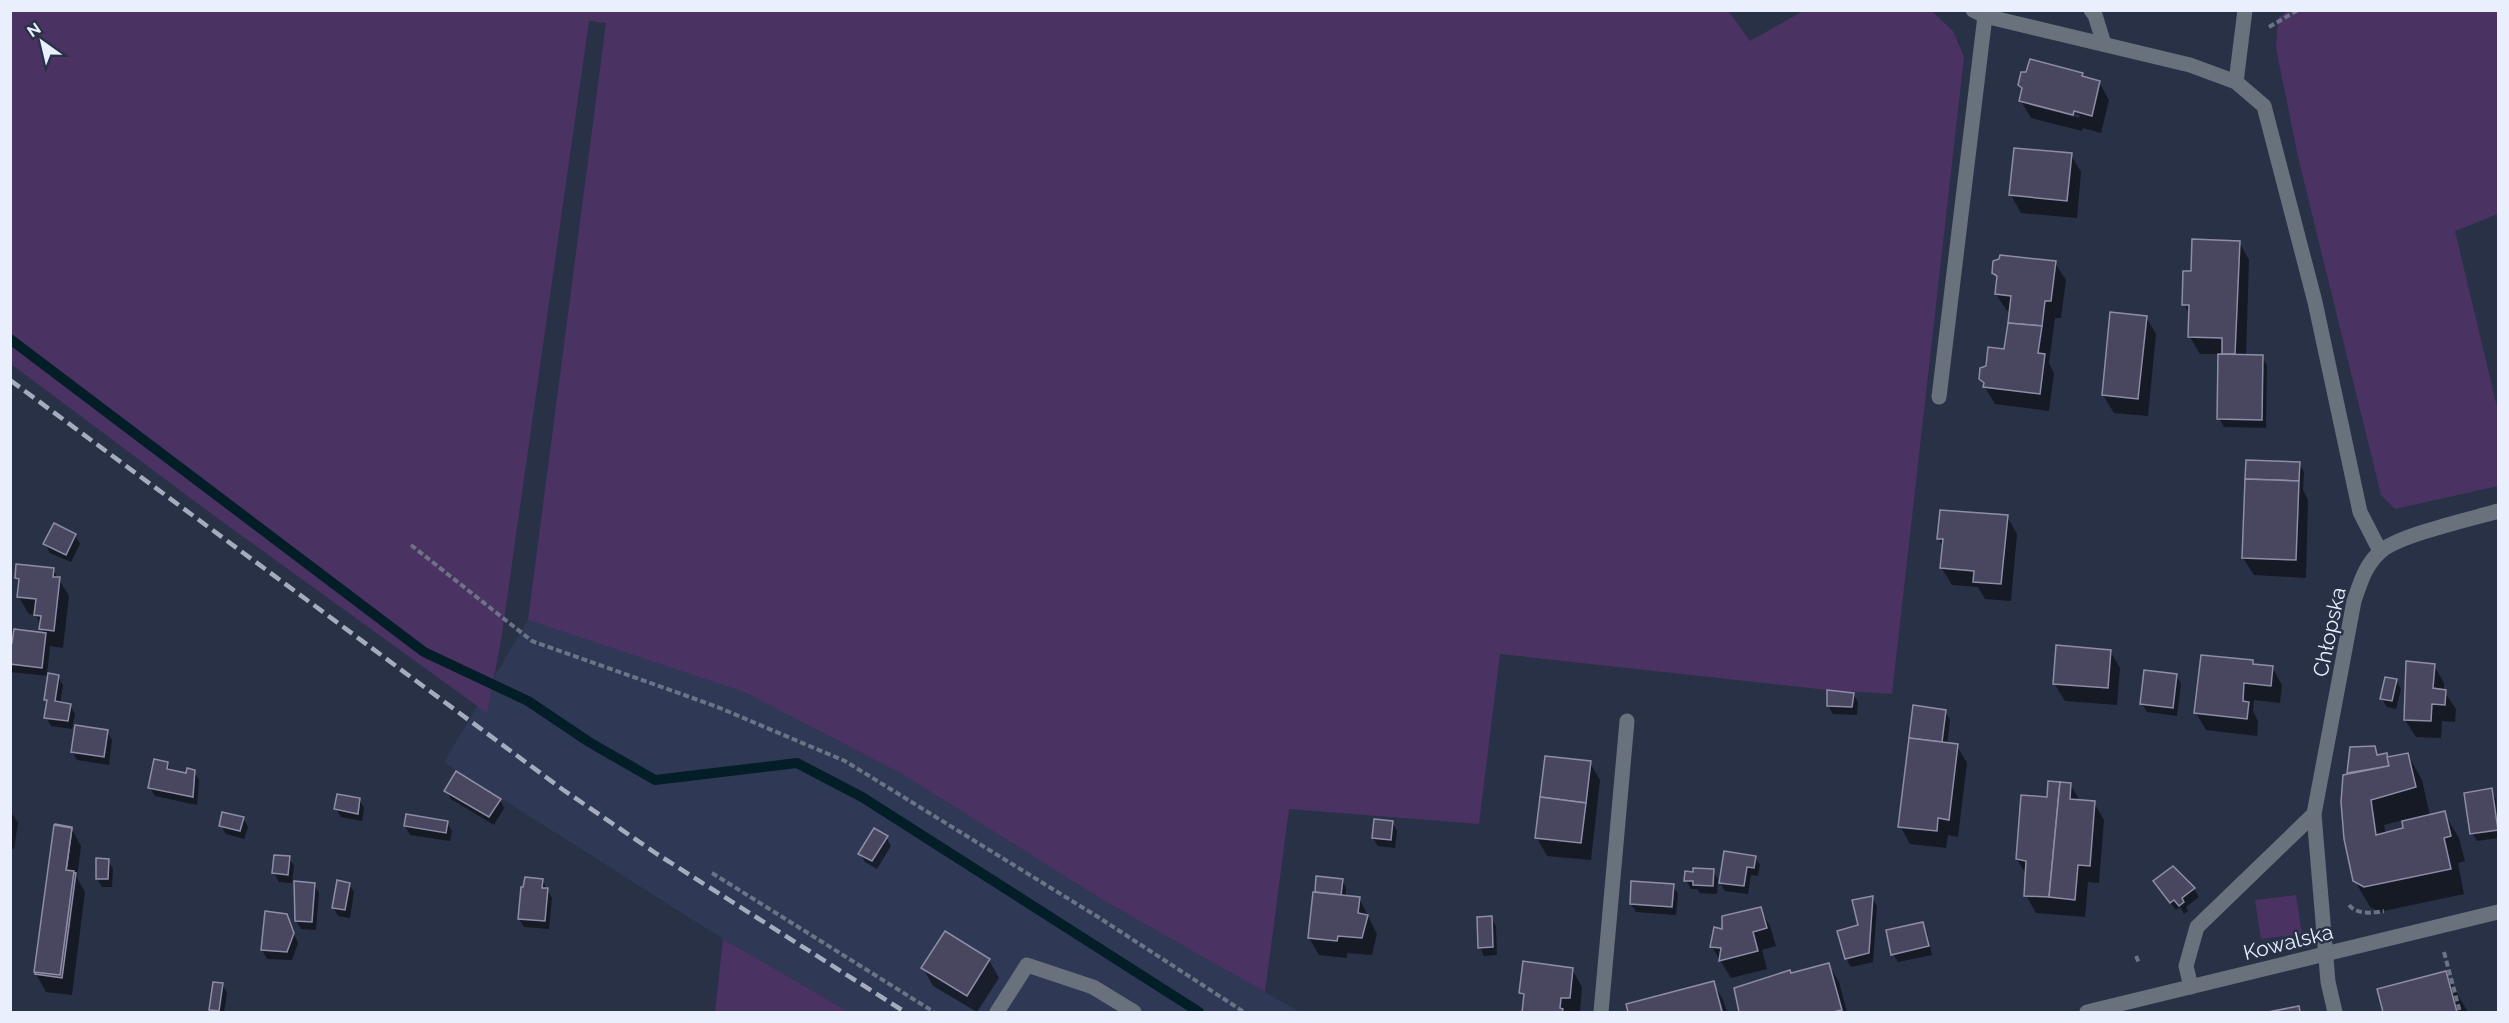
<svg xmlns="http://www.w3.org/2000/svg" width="2509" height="1023" viewBox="0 0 2509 1023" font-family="Raleway,sans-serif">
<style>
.built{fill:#2f3955}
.green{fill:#4a3262}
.shadow{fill:#0007;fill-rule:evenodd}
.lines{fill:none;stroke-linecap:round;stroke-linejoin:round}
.stream{stroke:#041e28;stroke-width:10}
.building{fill:#48475f;stroke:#8e8da8;stroke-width:1.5}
.path{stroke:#6c7386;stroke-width:4;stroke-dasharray:6 3;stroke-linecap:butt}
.service{stroke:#69727c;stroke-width:15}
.minor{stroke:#69727c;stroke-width:15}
.tertiary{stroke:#69727c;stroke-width:15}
.rail{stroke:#a5acbd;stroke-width:4.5;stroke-dasharray:12 6;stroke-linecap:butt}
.labels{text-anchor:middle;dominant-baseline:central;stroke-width:5;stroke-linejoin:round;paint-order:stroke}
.street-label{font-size:21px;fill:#e9effd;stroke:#293147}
</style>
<rect width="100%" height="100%" fill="#293147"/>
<polygon class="built" points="528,620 744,692 902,774 1106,902 1300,1012 849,1012 723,939 444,762"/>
<g class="green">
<polygon points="1728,10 1750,41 1803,11 1932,11 1953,31 1964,57 1892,694 1827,690 1500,654 1479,824 1289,809 1265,992 1106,902 902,774 744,692 528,620 606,23 589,21 501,641 487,713 209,512 11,364 11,11"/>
<polygon points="2288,11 2498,11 2498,214 2455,231 2498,411 2498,486 2395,509 2381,495 2298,157 2276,48 2278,18"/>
<polygon points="2296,895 2302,934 2261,939 2255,900"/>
<polygon points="723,939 849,1012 715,1012"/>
</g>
<g class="shadow">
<path d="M2082 74 2085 79 2099 82 2109 100 2101 133 2083 128 2082 131 2031 118 2021 101 2023 90 2020 85ZM2026 101 2080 115 2079 118 2030 105Z"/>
<polygon points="2071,155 2081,172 2077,218 2021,213 2011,195"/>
<polygon points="2239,242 2249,260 2246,356 2262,357 2267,365 2266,428 2224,427 2219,418 2219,354 2200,354 2190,337 2190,316 2184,304 2193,273"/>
<polygon points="2055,263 2066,280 2061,318 2055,318 2049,363 2054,373 2049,411 1995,404 1980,379 1988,367 2006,351 2010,312 2007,311 1996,294 1998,280 1994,272"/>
<polygon points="2146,317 2156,334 2148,416 2114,413 2103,395"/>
<polygon points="2299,463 2304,472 2303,490 2308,500 2306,578 2254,575 2243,558"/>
<polygon points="2007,516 2017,534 2011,601 1985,599 1978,587 1952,585 1941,567 1943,547 1938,538"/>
<polygon points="75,535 80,544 71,562 50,553 45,544"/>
<polygon points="53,570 69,596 63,648 50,646 47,675 58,677 63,685 60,704 70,705 75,714 72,729 51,726 46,717 48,704 45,699 49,676 10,672 10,645 44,634 36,615 29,614 18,596 20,584 16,578"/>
<polygon points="2110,651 2120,668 2117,705 2065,701 2054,683"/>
<polygon points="2252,662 2254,666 2272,667 2282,685 2280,703 2254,700 2253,711 2258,721 2257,736 2206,730 2196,713"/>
<polygon points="2434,665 2444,683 2444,691 2456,709 2455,722 2442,721 2441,738 2416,737 2405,720"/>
<polygon points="2176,675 2181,684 2177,716 2147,712 2142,704"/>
<polygon points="2396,681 2401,689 2396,709 2387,707 2382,699"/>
<polygon points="1853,694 1858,702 1857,715 1833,714 1828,706"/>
<polygon points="1914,707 1945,711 1950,720 1947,745 1957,746 1967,763 1958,837 1948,835 1946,848 1910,844 1900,826"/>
<polygon points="107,732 112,740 109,765 77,760 72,752"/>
<path d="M2351 748H2374L2379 756 2388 758 2408 755 2422 780 2430 816 2444 813 2459 838 2465 861 2458 863 2464 894 2379 912 2370 907 2355 881 2348 773ZM2403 820 2405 829 2386 834 2384 825Z"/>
<polygon points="1590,763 1600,780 1591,860 1547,856 1537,838"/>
<polygon points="167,764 172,772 187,775 194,771 199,780 197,805 155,796 150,788"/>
<polygon points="2070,784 2080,801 2094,803 2104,820 2099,883 2088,882 2085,917 2036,913 2026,895 2027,876 2017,859"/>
<polygon points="2491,790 2496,799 2498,838 2477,841 2472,833"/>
<polygon points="446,791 500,800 504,808 494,825 451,799"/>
<polygon points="359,799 364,808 362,821 341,817 336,809"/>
<polygon points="10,810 18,823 14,849 10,848"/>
<polygon points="243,818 248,827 244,839 226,834 221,826"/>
<polygon points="1392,822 1397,831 1395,848 1378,846 1373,838"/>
<polygon points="447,823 452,831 450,841 410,835 405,826"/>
<polygon points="71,828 81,846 77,878 85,892 72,995 46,992 36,974"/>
<polygon points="886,837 891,846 877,869 865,862 860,854"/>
<polygon points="1755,857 1760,865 1758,876 1751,875 1748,894 1725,891 1720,883"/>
<polygon points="289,858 294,866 292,883 279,882 274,873"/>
<polygon points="108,861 113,869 112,887 102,887 97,878"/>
<polygon points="1713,871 1718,879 1717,894 1700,893 1697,889 1691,889 1686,880"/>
<polygon points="542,880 552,898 549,929 524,927 519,919"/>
<polygon points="1342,880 1346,888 1346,897 1359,898 1377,934 1372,955 1347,953 1347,958 1319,955 1309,938 1316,891"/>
<polygon points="2155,882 2194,889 2199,897 2186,907 2188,911 2184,914 2180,907 2176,910"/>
<polygon points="314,884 319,893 316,930 301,929 296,921"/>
<polygon points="349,884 354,892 350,918 338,916 334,908"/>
<polygon points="1673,886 1678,894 1676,915 1636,912 1631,904"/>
<polygon points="1872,898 1877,906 1873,962 1851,967 1846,958"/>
<polygon points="1760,908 1770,926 1776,946 1762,950 1767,969 1731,978 1712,947 1724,931"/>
<polygon points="286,916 298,943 292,960 267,959 262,950"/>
<polygon points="1491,918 1496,926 1497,955 1484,956 1480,947"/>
<polygon points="1922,924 1927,932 1932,955 1898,962 1893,954"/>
<polygon points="989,960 999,978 977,1012 933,986 923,968"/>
<polygon points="1829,965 1839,982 1847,1012 1741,1012 1736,989"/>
<polygon points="1572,969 1582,987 1580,1012 1524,1012 1525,1000 1521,992"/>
<polygon points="2445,973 2468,1012 2385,1012 2379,990"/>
<polygon points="1713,983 1723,1000 1727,1012 1724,1012 1720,999 1717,999 1721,1012 1629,1012 1628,1005"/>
<polygon points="222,984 227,993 224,1012 212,1012 210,1009"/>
</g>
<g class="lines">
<polyline class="stream" points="10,339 424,652 528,701 589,742 655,780 797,763 862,797 1199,1012"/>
</g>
<g class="building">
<polygon points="2030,59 2083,73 2082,76 2100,81 2092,116 2074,111 2073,115 2019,101 2022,88 2018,85 2021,72 2026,72"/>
<polygon points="2014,148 2072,153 2067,201 2009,195"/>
<polygon points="2192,239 2240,241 2235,354 2222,354 2222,338 2188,337 2189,305 2182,305 2183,271 2191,271"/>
<polygon points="2000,255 2056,261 2051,301 2045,301 2042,326 2008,323 2011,296 1995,294 1997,276 1992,273 1993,261 1999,259"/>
<polygon points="2110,312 2147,316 2138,399 2102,395"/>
<polygon points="2008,323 2042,326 2038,353 2045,354 2040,394 1983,387 1984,383 1979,379 1980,368 1986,366 1988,347 2004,349"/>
<polygon points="2218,354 2263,355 2262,420 2217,419"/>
<polygon points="2246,460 2300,462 2299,481 2245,479"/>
<polygon points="2245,479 2299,481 2296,560 2242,558"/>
<polygon points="1940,510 2008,515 2001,584 1973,582 1974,571 1940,568 1943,539 1937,539"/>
<polygon points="54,523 76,534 66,555 43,544"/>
<polygon points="16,564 54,568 53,577 60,577 54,631 39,629 41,616 34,615 36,599 17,597 19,579 15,578"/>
<polygon points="14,629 46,633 42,668 10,664 10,643 12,643"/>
<polygon points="2056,645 2111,650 2108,688 2053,684"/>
<polygon points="2201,655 2253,660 2253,664 2273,666 2271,686 2244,683 2243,701 2249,702 2247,719 2194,713"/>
<polygon points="2406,661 2435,664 2433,688 2446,690 2445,705 2432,704 2431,721 2404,720"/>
<polygon points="2144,670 2177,674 2173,708 2140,704"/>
<polygon points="48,673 59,675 55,701 71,704 68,721 44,718 47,700 44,700"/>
<polygon points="2385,677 2397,679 2392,701 2380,699"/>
<polygon points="1827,690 1854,693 1852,707 1827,706"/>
<polygon points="1913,705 1946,710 1942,742 1909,738"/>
<polygon points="75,725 108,730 104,757 71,752"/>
<polygon points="1909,738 1958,744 1949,820 1938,818 1937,831 1898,827"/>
<polygon points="2375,746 2377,755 2387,753 2389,766 2347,773 2350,747"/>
<polygon points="2408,753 2416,787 2371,800 2376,835 2403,828 2402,821 2445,811 2451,836 2444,838 2451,869 2364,887 2353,881 2344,839 2341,802 2343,775 2389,766 2387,757"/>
<polygon points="1545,756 1591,761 1586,803 1540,797"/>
<polygon points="154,759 168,762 167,769 186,773 187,768 195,770 193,797 148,788"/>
<polygon points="456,771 501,799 489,817 444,791"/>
<polygon points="2048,781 2060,782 2049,897 2024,896 2026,861 2016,859 2021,795 2047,797"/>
<polygon points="2060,782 2071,783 2070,799 2095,801 2090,866 2078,865 2075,900 2049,897"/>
<polygon points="2492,788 2498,830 2470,834 2464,793"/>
<polygon points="337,794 360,798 358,814 334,809"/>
<polygon points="1540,797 1586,803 1581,843 1535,838"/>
<polygon points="222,812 244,817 240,831 219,826"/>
<polygon points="406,814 448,821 446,833 404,826"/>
<polygon points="1374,819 1393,821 1391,840 1372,838"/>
<polygon points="55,824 72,827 66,872 76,873 62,978 35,974"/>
<polygon points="54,825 72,828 66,870 74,871 60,975 34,972"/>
<polygon points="874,828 888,836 872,861 858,854"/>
<polygon points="1724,851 1756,856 1754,868 1747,867 1744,886 1719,883"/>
<polygon points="274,855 290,856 288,875 272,873"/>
<polygon points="96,858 109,859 108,879 96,879"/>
<polygon points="2173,866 2195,888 2182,898 2184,902 2179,906 2174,900 2170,903 2153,881"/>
<polygon points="1693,868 1714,869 1713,886 1693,885 1693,881 1684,881 1685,871 1693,872"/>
<polygon points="1316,876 1343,879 1341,895 1315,892"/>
<polygon points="525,877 543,879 542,888 548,888 545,921 518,919 521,887 523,887"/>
<polygon points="337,880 350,883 345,910 332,908"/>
<polygon points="294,881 315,883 312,922 295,921"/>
<polygon points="1631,881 1674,884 1672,907 1630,904"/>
<polygon points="1313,892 1360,897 1358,913 1368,915 1362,938 1338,936 1337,941 1308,938"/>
<polygon points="1873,896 1869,953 1845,959 1837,931 1858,925 1852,900"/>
<polygon points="1761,907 1767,928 1753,932 1758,951 1719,961 1721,948 1710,947 1714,927 1722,929 1722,916"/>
<polygon points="265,911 287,914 294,933 287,952 261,950"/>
<polygon points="1492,916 1493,947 1478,948 1477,917"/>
<polygon points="1923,922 1929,946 1891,955 1886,930"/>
<polygon points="945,931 990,959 967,996 921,968"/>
<polygon points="1523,961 1573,968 1570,998 1561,998 1560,1008 1563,1009 1562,1012 1522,1012 1524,994 1519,993"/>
<polygon points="1829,963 1842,1010 1833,1012 1739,1012 1734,988 1790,970 1791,973"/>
<polygon points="2446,971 2457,1012 2383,1012 2377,989"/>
<polygon points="1714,981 1722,1012 1628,1012 1626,1004"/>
<polygon points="213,982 223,983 219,1011 209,1010"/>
<polygon points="2299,1006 2300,1012 2268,1012"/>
</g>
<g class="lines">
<g class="path">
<polyline points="2269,27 2298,10"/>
<polyline points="411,545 532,641 715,706 845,761 1098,917 1244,1012"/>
<polyline points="712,873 934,1012"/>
<path d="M2349 905C2357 915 2372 913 2384 911"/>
<polyline points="2444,952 2460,1012"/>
<polyline points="2136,956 2139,963"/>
</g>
<g class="service">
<polyline points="2091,10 2095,15 2104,44"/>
<polyline points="2236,82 2245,10"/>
<polyline points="1939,397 1985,16 1973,10"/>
<polyline points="997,1012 1027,965 1093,987 1134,1012"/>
<polyline points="1601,1012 1627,721"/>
</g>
<g class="minor">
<polyline points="1985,16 2190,65 2236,82 2264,106 2315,302 2360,512 2380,551"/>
<polyline points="2191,987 2186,966 2197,927 2314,814"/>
<path d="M2335 1012 2328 982 2314 814 2354 601C2360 584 2365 565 2380 552 2398 535 2472 519 2498 511"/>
</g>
<polyline class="tertiary" points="2087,1012 2498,912"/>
<polyline class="rail" points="10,380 562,789 657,854 905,1012"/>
</g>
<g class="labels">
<g class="street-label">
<text transform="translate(2329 632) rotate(-78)">Chłopska</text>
<text transform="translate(2288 942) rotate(-14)">Kowalska</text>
</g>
</g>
<rect width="2509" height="1023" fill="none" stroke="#e9effd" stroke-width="24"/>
<g transform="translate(42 42) rotate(326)" stroke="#293147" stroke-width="4.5" paint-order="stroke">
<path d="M0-4.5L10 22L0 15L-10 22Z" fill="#e9effd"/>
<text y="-9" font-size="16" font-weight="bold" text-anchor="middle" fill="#e9effd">N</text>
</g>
</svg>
